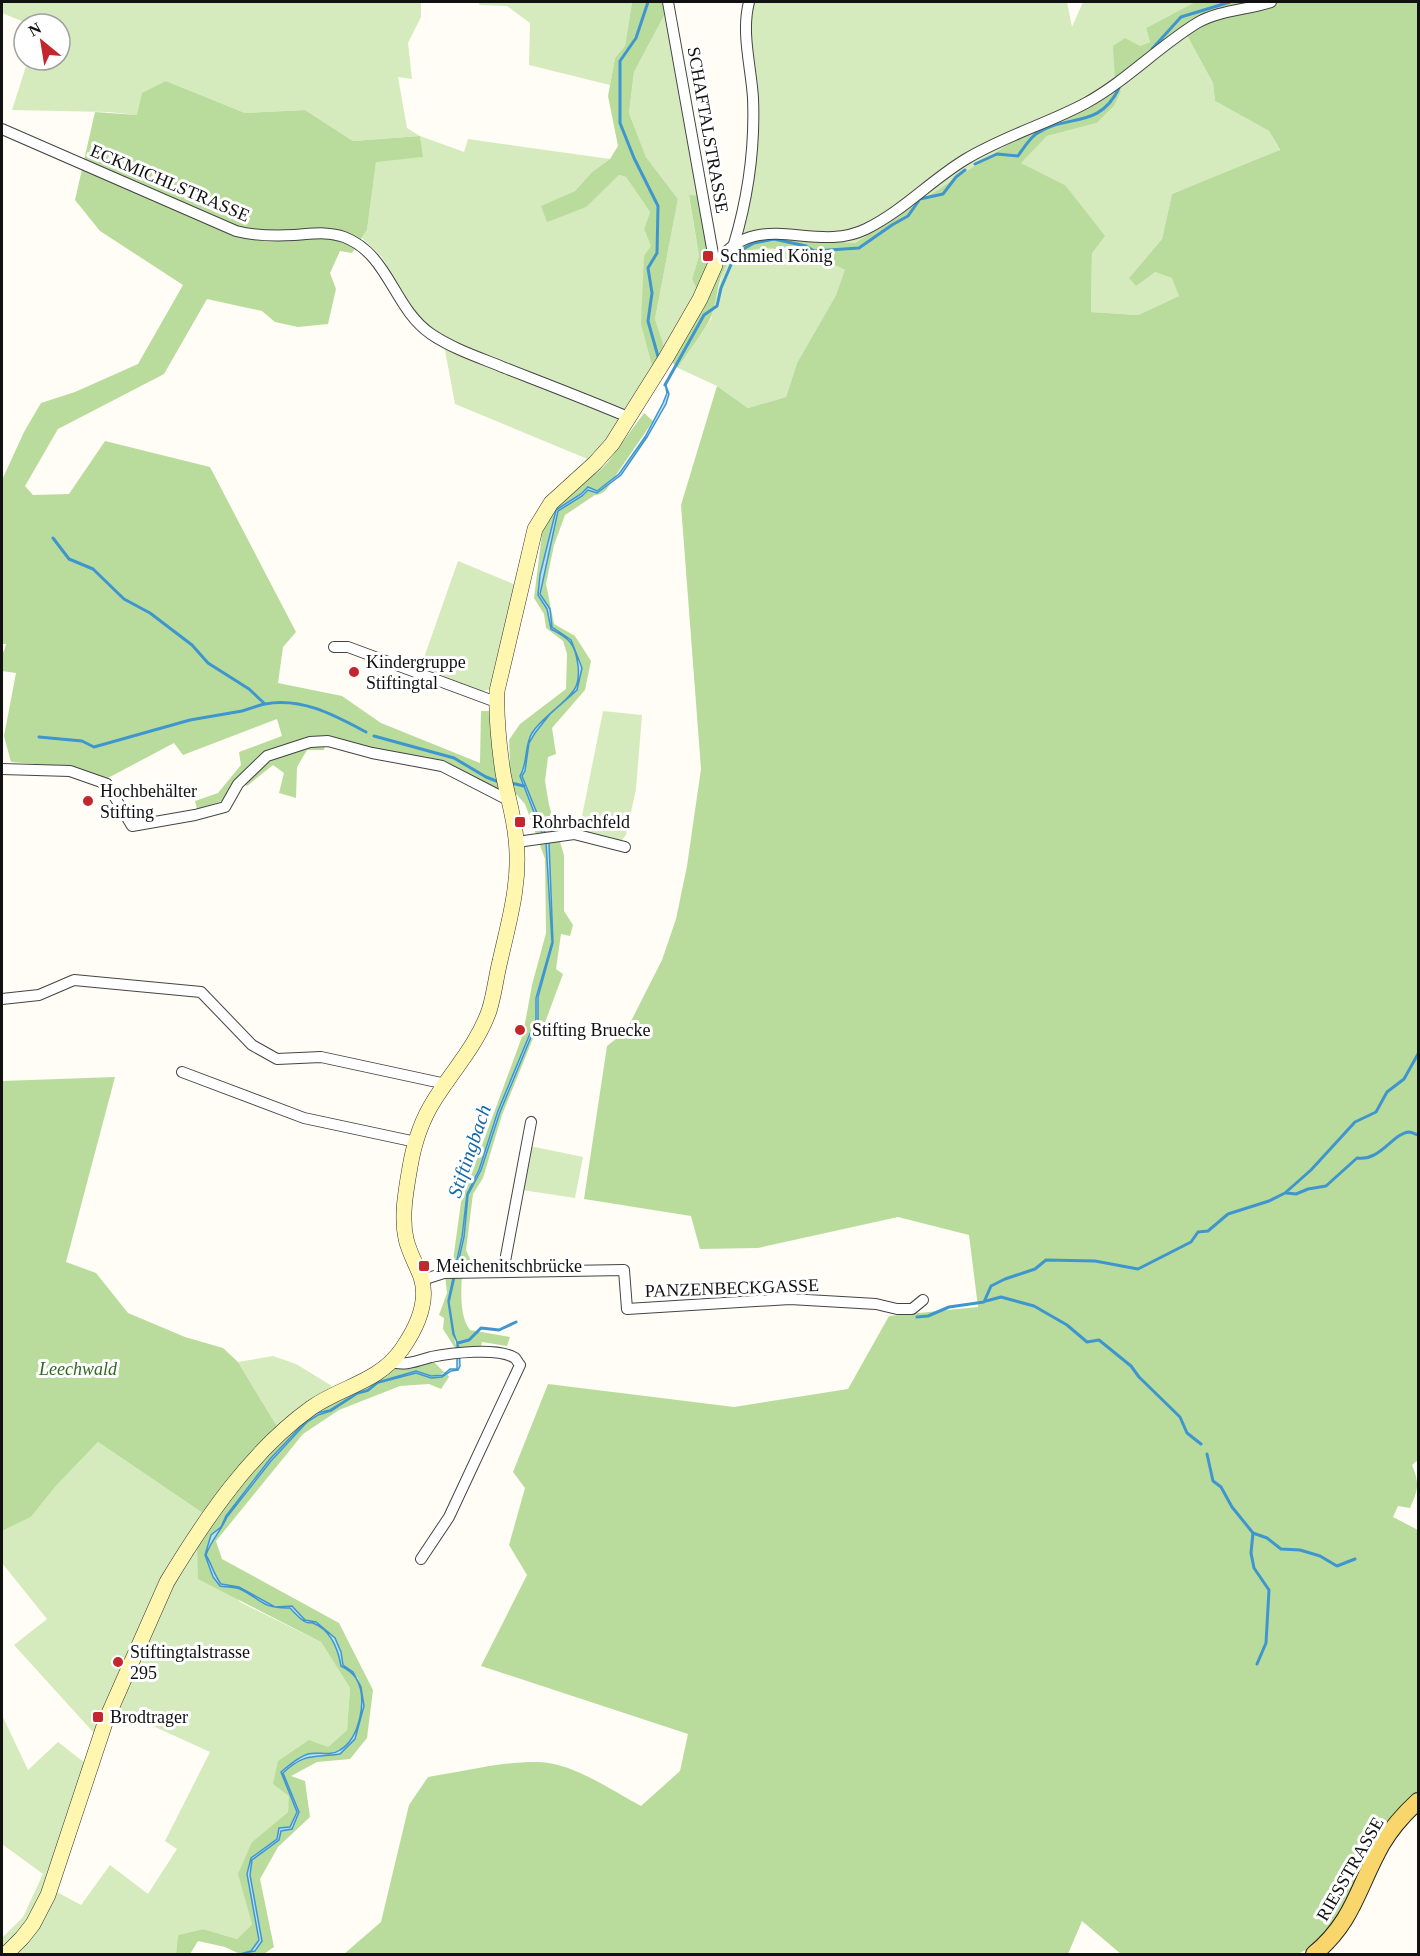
<svg xmlns="http://www.w3.org/2000/svg" width="1420" height="1956" viewBox="0 0 1420 1956" font-family="Georgia,serif">
<style>
.green{fill:#d5ebbd}
.forest{fill:#b9dc9c}
.water{fill:#b9e0f7;stroke:#3f96cf;stroke-width:1.5}
.lines{fill:none;stroke-linecap:round;stroke-linejoin:round}
.stream{stroke:#3f96cf;stroke-width:3}
.street-casing{stroke:#444;stroke-width:12}
.secondary-casing{stroke:#333;stroke-width:16}
.primary-casing{stroke:#222;stroke-width:18}
.street{stroke:#fff;stroke-width:10}
.secondary{stroke:#fff6b0;stroke-width:15}
.primary{stroke:#f9d66b;stroke-width:16}
.poi-dot{fill:#c4262e;stroke:#fff;stroke-width:2}
.labels{text-anchor:middle;dominant-baseline:central;stroke-width:6;stroke-linejoin:round;paint-order:stroke}
.street-label{font-size:18px;fill:#111;stroke:#fff}
.poi-label{font-size:18px;fill:#111;stroke:#fff;text-anchor:start}
.park-label{font-size:18px;font-style:italic;fill:#2f6b1f;stroke:#fff}
.water-label{font-size:20px;font-style:italic;fill:#1768a6;stroke:#fff}
</style>
<rect width="100%" height="100%" fill="#fffdf5"/>
<g class="green">
<polygon points="2,2 421,2 421,17 408,43 412,79 398,77 407,128 420,136 464,152 468,139 610,159 592,172 575,191 542,206 586,206 619,175 626,177 650,212 644,229 652,246 653,369 612,436 590,460 455,404 442,334 421,320 402,293 382,257 362,238 367,230 376,161 422,157 420,136 353,141 305,110 245,113 166,81 137,115 108,112 12,110 28,60 60,60 60,24 29,24 2,13"/>
<polygon points="478,2 632,2 625,46 615,58 610,85 529,65 530,23 507,6 480,5"/>
<polygon points="747,2 1067,2 1072,27 1083,2 1195,2 1146,28 1150,42 1140,46 1115,80 1184,30 1213,83 1215,101 1269,131 1280,151 1172,194 1162,239 1129,278 1155,272 1173,278 1179,296 1138,315 1091,312 1092,253 1065,185 1020,163 1047,136 1097,123 1114,106 999,151 855,243 731,237 741,199 750,128"/>
<polygon points="665,14 698,196 689,196 699,256 692,279 699,294 681,327 672,331 674,336 665,349 655,319 678,199 646,157 629,113 634,72"/>
<polygon points="753,248 801,252 846,270 836,295 797,363 786,397 748,408 717,386 678,368 711,319 723,271 733,258"/>
<polygon points="458,561 516,585 491,689 479,692 421,666"/>
<polygon points="603,711 642,715 636,789 626,835 622,840 606,839 582,832 580,826"/>
<polygon points="530,1146 583,1157 575,1198 522,1190"/>
<polygon points="273,1356 296,1364 332,1386 278,1428 238,1362"/>
<path d="M98 1442 213 1520 197 1543 240 1602 321 1642 350 1688 347 1730 328 1747 278 1761 290 1795 288 1812 252 1842V1924L237 1939 203 1929 178 1935 176 1954H17C36 1937 48 1915 55 1891L81 1905 110 1865 148 1894 177 1849 165 1841 210 1752 120 1711 103 1743 14 1645 47 1619 2 1563V1531L31 1517 55 1487Z"/>
<polygon points="2,1715 28,1770 58,1742 94,1770 48,1895 2,1954 2,1938 23,1917 43,1874 2,1844"/>
</g>
<g class="forest">
<polygon points="632,2 662,2 665,14 634,72 629,113 646,157 678,199 655,319 665,349 653,369 641,324 644,256 651,246 644,229 650,212 626,177 619,175 586,207 547,222 541,206 575,191 592,172 610,159 618,146 608,96 615,58 625,46"/>
<path d="M1195 2H1418V1460L1412 1465C1420 1484 1418 1490 1410 1508L1398 1506 1393 1517 1418 1530V1795L1349 1902 1313 1946 1298 1954H1121L1082 1921 1068 1954H344L381 1922 409 1805 428 1777C463 1772 503 1761 539 1762 573 1763 611 1790 641 1806L680 1771 688 1734 481 1666 527 1575 509 1545 525 1488 513 1472 548 1384 734 1407 848 1389 889 1316 978 1307 969 1235 898 1217 758 1248 700 1249 691 1216 584 1199 607 1046 626 1031 662 960 676 919 687 866 701 769 681 505 717 386 748 408 786 397 797 363 836 295 845 270C815 255 742 229 723 272 716 287 717 307 709 321 700 337 688 352 678 368L671 361 703 303 692 279 699 256 689 195 698 196 710 267 729 252 747 242 773 238 855 243 1037 126 1115 88 1121 91 1114 106 1097 123 1047 136 1021 163 1065 185 1105 236 1092 253 1091 312 1138 315 1179 296 1172 278 1155 272 1136 286 1129 278 1162 239 1172 194 1280 150 1269 131 1215 101 1213 83 1184 30 1115 81 1113 46 1125 38 1140 46 1150 42 1146 28Z"/>
<path d="M166 81 245 113 305 110 353 141 420 136 423 157 376 162 367 230 352 253 340 251 330 273 336 289 328 324 298 327 275 322 262 311 207 299 164 374 58 429 25 486 33 495 69 494 105 441 210 467 296 632 283 647 278 683 342 696 381 723 480 763 481 711H491L497 766 510 764 509 740 520 724 566 689 567 654 563 641 546 628 544 614 534 598 543 526 554 507 577 484 598 472 608 462 644 413 653 421 614 478 596 491 588 488 581 494 556 510 538 595 547 609 551 628C556 632 565 636 570 642 578 652 582 679 574 690 563 706 544 716 532 733 524 746 528 763 520 776L546 843 552 942 536 998V1019L498 1111 479 1170 467 1194 462 1237 448 1301 453 1334 457 1348H455L443 1329 444 1318 439 1315 447 1293 445 1276 451 1275 462 1195 475 1164 523 1034 532 985 546 933 545 859 525 804 517 795 328 735 324 750H307L297 767 296 798 279 793 284 773 273 765 247 786 237 779 222 801 197 809 195 801 218 793 241 765 239 752 282 736 277 719 183 755 174 743 106 779 73 767 11 762 4 736 16 673 2 671V653L4 651 6 644H2V480L24 432 41 403 75 392 138 364 183 285 100 231 75 200 95 112 137 115 142 93Z"/>
<path d="M611 482C608 489 602 495 595 495L565 515 554 545 546 584 554 624 575 636 591 661 585 690 552 728 556 754 548 757 545 781 549 805 564 855V911L573 925 570 936 561 934 556 969 563 974 540 1036H534L502 1115 483 1178 473 1194 466 1250 474 1268H462C462 1287 458 1314 470 1330L510 1337 507 1346 482 1342 481 1346 459 1348 454 1334 449 1302 464 1237 468 1194 481 1170 500 1112 538 1020V997L553 943 549 843 522 776 525 771 529 744 535 733 550 714 577 690 582 668 571 640 552 628 550 609 540 594 558 511 582 496 588 490 597 493Z"/>
<path d="M115 1077 66 1262 96 1273 128 1313 185 1337 223 1348 238 1362 278 1428 394 1367 433 1361 445 1373 431 1376 416 1371 378 1382 367 1390 357 1393 330 1410 317 1413 306 1421 270 1459 226 1516 221 1527 211 1535 205 1555C210 1566 213 1575 220 1586 226 1587 234 1587 240 1589 262 1599 262 1609 290 1608 294 1612 299 1618 304 1621 308 1624 308 1622 313 1623 331 1630 338 1649 341 1666 347 1669 352 1672 356 1678 368 1698 360 1737 340 1750 330 1757 318 1751 308 1754 299 1757 288 1767 281 1772L297 1811 290 1827 279 1829 277 1839 251 1858 247 1874 259 1940 251 1951 240 1954 225 1947 198 1941 190 1954H176L178 1935 203 1929 237 1939 252 1924 238 1874 252 1842 288 1812 289 1796 273 1784 278 1761 309 1740 328 1747 347 1730 350 1688 321 1642 198 1579 197 1543 213 1520 98 1442 55 1487 31 1517 2 1531V1081Z"/>
<path d="M416 1373 431 1378 447 1374 449 1377 441 1389 429 1384 400 1386 339 1410 303 1434 216 1541 222 1559 339 1623 373 1690 367 1738 350 1759 317 1762 291 1776 305 1781 310 1817 278 1847 260 1879 274 1947 264 1954H247L256 1951 262 1941 250 1875 252 1859 279 1840 281 1831 292 1829 299 1812 283 1773C305 1752 314 1758 340 1754L355 1739 364 1706 358 1678 343 1665 341 1652 335 1638 316 1622 305 1620 292 1606 275 1607 239 1587 221 1584C214 1575 212 1565 206 1555 211 1541 221 1531 227 1517L271 1461 307 1422 318 1415 331 1411 357 1394 368 1391 378 1383Z"/>
</g>
<path class="water" d="M665 383 669 394 666 404 647 437 621 475 597 493 588 490 582 496 558 511 540 594 550 609 552 627 571 640 582 668 577 690 550 714 535 733 529 743 525 771 522 776 549 843 553 943 538 997V1020L500 1112 481 1170 468 1195 464 1237 449 1302 454 1334 459 1348 460 1366 458 1370 451 1371 442 1377 431 1378 416 1373 378 1383 368 1391 357 1394 331 1411 318 1415 307 1422 271 1461 227 1517C221 1531 211 1540 206 1555 212 1565 214 1575 221 1584L239 1587 275 1607 292 1606 305 1620 316 1622 335 1638 341 1652 343 1665 353 1672 361 1687 364 1706 355 1739 340 1754C314 1758 305 1752 283 1773L299 1812 292 1829 281 1831 279 1840 252 1860 250 1875 262 1941 255 1951 240 1954 251 1951 259 1940 247 1874 251 1858 277 1839 279 1828 290 1827 297 1812 281 1772C288 1766 298 1757 308 1754 318 1751 330 1757 340 1750 360 1738 368 1698 356 1678 352 1672 347 1669 341 1666 338 1649 331 1630 313 1623 308 1622 308 1624 304 1621 299 1618 294 1612 290 1608 262 1609 261 1599 240 1589 234 1587 226 1587 220 1586L213 1577 205 1555 211 1535 221 1527 226 1516 270 1459 306 1421 317 1413 330 1410 357 1393 367 1390 378 1382 416 1371 431 1376 443 1375 450 1369H457V1342L453 1334 448 1301 462 1237 467 1194 479 1170 498 1111 536 1019V998L552 942 546 843 520 776C528 763 524 746 532 733 543 716 563 706 574 690 582 679 578 652 570 642 565 636 556 632 551 629L547 609 538 595 540 575 556 510 581 494 588 487 597 491 619 474 645 437 663 403 667 393Z"/>
<g class="lines">
<g class="stream">
<polyline points="648,2 636,38 620,61 620,123 634,158 658,206 657,253 648,268 652,293 648,321 659,360"/>
<polyline points="1152,49 1181,17 1230,2"/>
<path d="M975 164 997 154 1018 156C1023 149 1029 139 1036 134 1067 113 1099 130 1119 88"/>
<polyline points="665,385 704,315 717,306 721,288 736,253 754,243 774,239 806,246 814,251 859,248 892,225 908,216 920,199 943,194 956,177 965,170"/>
<path d="M53 538 69 559 93 569 124 599 150 613 192 645 208 663 249 689 265 704C302 697 334 715 366 732"/>
<polyline points="374,736 454,758 486,777 499,782"/>
<polyline points="39,737 82,741 94,747 190,720 242,711 264,704"/>
<polyline points="511,783 524,786"/>
<path d="M1286 1193 1296 1194 1308 1189 1326 1186 1357 1158C1380 1162 1393 1133 1409 1132 1412 1132 1415 1134 1418 1135"/>
<polyline points="986,1301 1001,1297 1034,1306 1067,1325 1087,1342 1099,1340 1131,1366 1139,1377 1180,1417 1187,1433 1201,1444"/>
<polyline points="917,1317 928,1316 949,1307 984,1302 991,1286 1005,1279 1035,1269 1046,1260 1095,1261 1138,1269 1191,1242 1198,1232 1208,1231 1228,1214 1269,1201 1285,1193 1311,1170 1355,1122 1376,1112 1387,1092 1404,1079 1418,1054"/>
<polyline points="458,1343 469,1340 481,1328 499,1330 516,1322"/>
<polyline points="1207,1454 1213,1481 1221,1487 1232,1507 1253,1533 1267,1538 1281,1549 1300,1550 1320,1556 1337,1566 1355,1559"/>
<polyline points="1253,1533 1251,1553 1254,1568 1269,1590 1266,1643 1257,1664"/>
</g>
<defs>
<g id="street">
<polyline points="668,2 715,265"/>
<path d="M2 129 236 231C255 236 274 236 294 235 311 234 328 231 344 237 389 254 393 308 431 334 453 349 481 358 505 368 546 384 588 400 628 417"/>
<path d="M734 244C748 197 755 147 753 98 751 66 741 33 749 2"/>
<path d="M715 265C756 205 813 255 866 229 903 211 931 180 966 159 1006 135 1047 124 1086 103 1126 81 1158 47 1197 23 1219 10 1248 10 1271 2"/>
<polyline points="334,647 348,647 496,702"/>
<polyline points="2,769 70,771 107,784 132,826 195,815 225,807 238,784 267,756 310,742 328,741 372,753 442,766 510,801"/>
<polyline points="517,842 574,834 625,847"/>
<polyline points="2,999 39,995 74,980 201,992 252,1045 277,1059 321,1057 446,1084"/>
<polyline points="182,1072 304,1118 416,1142"/>
<polyline points="503,1272 531,1122"/>
<polyline points="422,1280 444,1273 624,1270 627,1309 790,1299 876,1304 897,1309 912,1309 923,1300"/>
<path d="M391 1362C405 1366 417 1361 431 1357 450 1353 498 1347 515 1358 517 1360 518 1363 520 1365L449 1517 421 1559"/>
</g>
<path id="secondary" d="M6 1954 22 1938 33 1924 48 1895 106 1720 167 1582C205 1519 251 1451 311 1408 342 1386 378 1383 402 1349 416 1329 429 1302 421 1277 416 1264 409 1252 406 1239 401 1216 406 1190 410 1167 414 1143 422 1119 435 1099 453 1070 477 1045 489 1011 494 996 496 977 500 961 509 921 521 881 516 839 514 816 507 795 503 773 499 746 496 718 497 691L535 529 551 503 595 463 612 444 666 358 700 299 715 265"/>
<path id="primary" d="M1314 1954C1354 1921 1358 1886 1382 1844 1391 1829 1405 1813 1418 1801"/>
</defs>
<use href="#street" class="street-casing"/>
<use href="#secondary" class="secondary-casing"/>
<use href="#primary" class="primary-casing"/>
<use href="#street" class="street"/>
<use href="#secondary" class="secondary"/>
<use href="#primary" class="primary"/>
</g>
<g class="poi-dot">
<rect x="702" y="250" width="12" height="12" rx="3"/>
<circle cx="354" cy="672" r="6"/>
<circle cx="88" cy="801" r="6"/>
<rect x="514" y="816" width="12" height="12" rx="3"/>
<circle cx="520" cy="1030" r="6"/>
<rect x="418" y="1260" width="12" height="12" rx="3"/>
<circle cx="118" cy="1662" r="6"/>
<rect x="92" y="1711" width="12" height="12" rx="3"/>
</g>
<g class="labels">
<g class="street-label">
<text transform="translate(708 130) rotate(80)">SCHAFTALSTRASSE</text>
<text transform="translate(170 183) rotate(23)">ECKMICHLSTRASSE</text>
<text transform="translate(732 1288) rotate(-2)">PANZENBECKGASSE</text>
<text transform="translate(1350 1869) rotate(-60)">RIESSTRASSE</text>
</g>
<g class="poi-label">
<text x="720" y="256">Schmied König</text>
<text x="366" y="662">Kindergruppe<tspan x="366" dy="21">Stiftingtal</tspan></text>
<text x="100" y="791">Hochbehälter<tspan x="100" dy="21">Stifting</tspan></text>
<text x="532" y="822">Rohrbachfeld</text>
<text x="532" y="1030">Stifting Bruecke</text>
<text x="436" y="1266">Meichenitschbrücke</text>
<text x="130" y="1652">Stiftingtalstrasse<tspan x="130" dy="21">295</tspan></text>
<text x="110" y="1717">Brodtrager</text>
</g>
<g class="park-label">
<text x="78" y="1369">Leechwald</text>
</g>
<g class="water-label">
<text transform="translate(469 1151) rotate(-71)">Stiftingbach</text>
</g>
</g>
<rect width="1420" height="1956" fill="none" stroke="#111111" stroke-width="6"/>
<g transform="translate(42 42) rotate(330)"><circle r="28" fill="#ffffff" stroke="#a0a0a0" stroke-width="1.5"/>
<path d="M0-4.5L10 22L0 15L-10 22Z" fill="#c4262e"/>
<text y="-9" font-size="16" font-weight="bold" text-anchor="middle" fill="#111111">N</text>
</g>
</svg>
